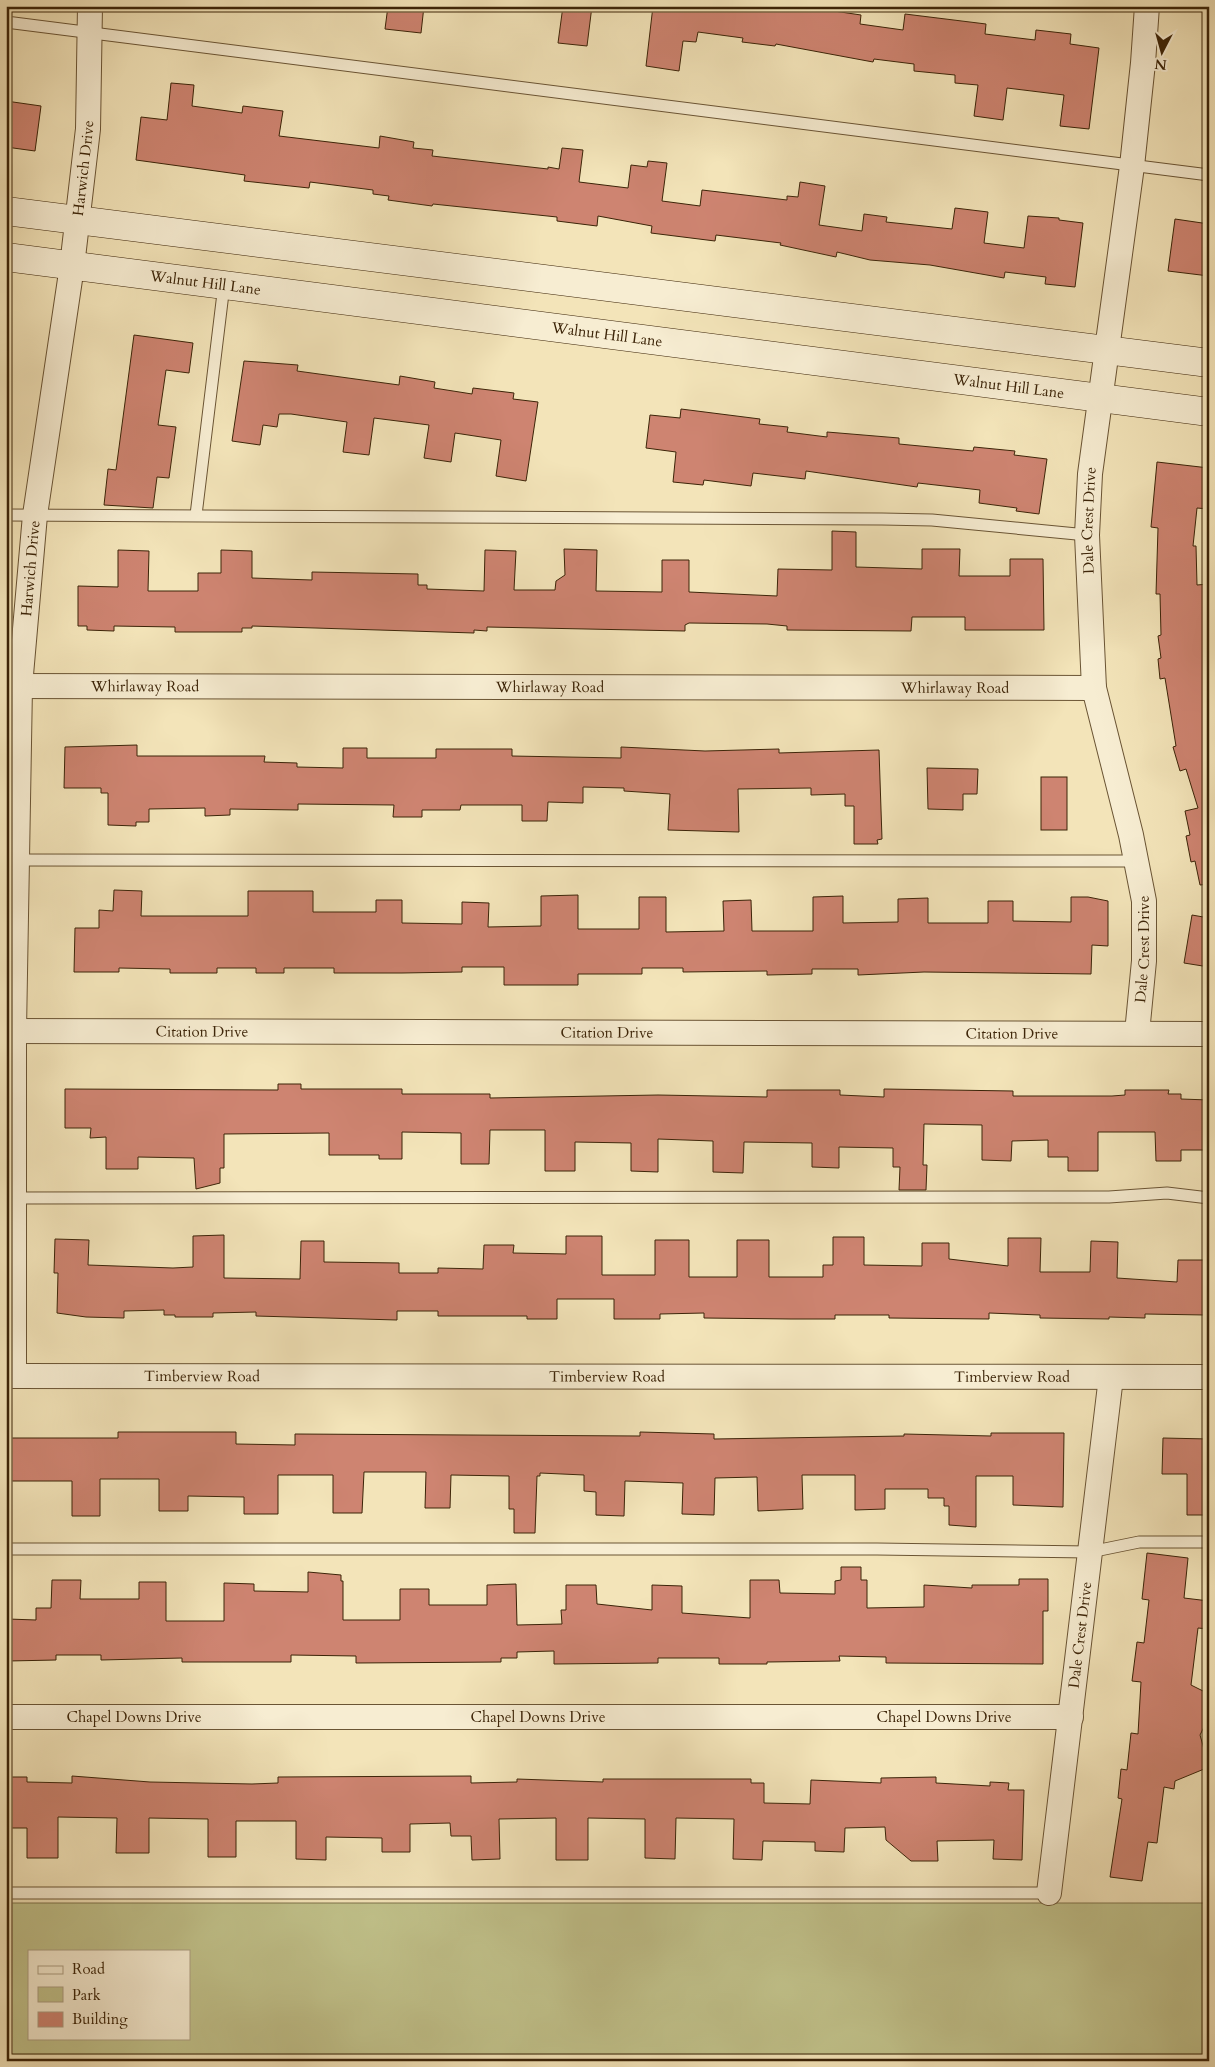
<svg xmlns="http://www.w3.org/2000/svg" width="1215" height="2067" viewBox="0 0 1215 2067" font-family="Cardo,serif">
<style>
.green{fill:#c1c28b;stroke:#7e734a;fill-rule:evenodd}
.building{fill:#ce8471;stroke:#3c2408}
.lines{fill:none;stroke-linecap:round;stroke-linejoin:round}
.lane-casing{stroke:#6a5434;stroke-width:13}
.street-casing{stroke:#6a5434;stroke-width:26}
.secondary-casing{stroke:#3c2408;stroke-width:29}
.lane{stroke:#f7edd2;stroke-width:11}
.street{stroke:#f7edd2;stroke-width:24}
.secondary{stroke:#f7edd2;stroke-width:28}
.labels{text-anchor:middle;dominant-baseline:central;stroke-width:5;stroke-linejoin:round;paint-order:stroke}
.street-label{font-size:15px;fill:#3c2408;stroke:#f7edd2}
</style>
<rect width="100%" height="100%" fill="#f3e4b9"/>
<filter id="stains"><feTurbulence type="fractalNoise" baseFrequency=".004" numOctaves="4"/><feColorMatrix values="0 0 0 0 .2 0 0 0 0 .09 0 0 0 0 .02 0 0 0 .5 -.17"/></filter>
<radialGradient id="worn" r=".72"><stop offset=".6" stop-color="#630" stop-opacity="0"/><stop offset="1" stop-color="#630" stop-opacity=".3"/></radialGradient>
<path class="green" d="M6 1903H1209V2061H6ZM29 1951H189V2038H29Z"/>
<g class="building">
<polygon points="388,6 424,6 421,33 385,29"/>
<polygon points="563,6 592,6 587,46 558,43"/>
<polygon points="653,6 800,6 861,15 860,24 903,30 905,14 986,24 985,34 1035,40 1036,30 1071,34 1070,44 1099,48 1089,129 1060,126 1064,95 1007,88 1003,120 974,116 978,85 955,83 955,75 914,71 914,64 874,59 873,62 776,44 775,46 742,42 743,38 698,32 696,42 683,41 679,71 646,66"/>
<polygon points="171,83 194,85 192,106 242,113 243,106 283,111 279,136 379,148 380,136 414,142 413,148 433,150 432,156 548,169 548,167 559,169 562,148 583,150 579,182 628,188 631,165 647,167 648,161 667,163 662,201 700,206 702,190 787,200 787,196 798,197 800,182 825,186 819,225 862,231 864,214 887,217 886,222 952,229 955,208 988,212 984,243 1024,248 1028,216 1059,218 1059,220 1083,223 1075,287 1045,284 1046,277 1005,272 1004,278 930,265 870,260 837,252 836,257 780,245 781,243 716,235 715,241 651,233 652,226 598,216 597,226 557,221 557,217 433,204 432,206 388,200 389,196 373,194 373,190 310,182 309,188 244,181 245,175 136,160 141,117 167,120"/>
<polygon points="6,101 41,106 35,151 6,147"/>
<polygon points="1175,219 1209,224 1209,276 1168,271"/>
<polygon points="134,335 193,343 189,373 166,370 158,425 176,427 169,478 157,477 153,508 104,505 108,469 116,470"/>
<polygon points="244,361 298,365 297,371 399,385 400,376 435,382 434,388 472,394 473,388 514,393 513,399 538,402 526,481 496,476 501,440 455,433 451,462 424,458 429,425 374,418 369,455 343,452 347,422 291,414 279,414 277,427 263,425 260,445 232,441"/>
<polygon points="681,409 760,419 759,424 788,427 787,432 827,437 827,432 899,438 899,444 973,451 974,447 1015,451 1014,455 1047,459 1039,514 1016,511 1017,508 979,503 980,490 918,483 917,487 806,471 805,479 753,473 751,486 704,480 703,485 673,482 676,452 646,448 650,415 680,418"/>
<polygon points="1157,462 1209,468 1209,509 1197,508 1193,546 1196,546 1197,585 1209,584 1209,884 1200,885 1195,861 1191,862 1186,836 1190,835 1185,811 1198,808 1186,769 1180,771 1173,747 1176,746 1165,678 1160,679 1158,659 1161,658 1158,636 1161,635 1160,594 1156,594 1158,528 1151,527"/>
<polygon points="832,531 856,532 856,567 922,569 922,549 960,549 959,576 1010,576 1010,559 1043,559 1044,630 965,630 965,617 912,617 911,631 787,630 787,626 767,624 689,623 685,625 685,631 487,627 487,631 474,630 474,633 252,626 252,628 242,628 242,632 175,632 175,627 114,626 114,631 87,630 87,626 78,626 78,586 118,587 118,550 149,551 148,591 198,591 198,573 221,573 221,550 252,551 252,578 312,580 312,572 418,574 418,585 427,585 427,589 484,591 485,550 516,551 514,590 555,590 556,581 565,575 564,549 597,550 596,591 662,592 662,560 689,560 689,592 777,596 778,569 832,570"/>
<polygon points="137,745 137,756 265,756 264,762 297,763 297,767 343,768 343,748 367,748 367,758 436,758 436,749 512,749 512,756 621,758 621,747 705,751 779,749 779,753 879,750 882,839 877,840 878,844 854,844 854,806 845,806 845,794 811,795 811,788 738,789 739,832 668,830 670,794 624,791 624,788 583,787 583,803 548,802 547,821 522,821 522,805 461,805 460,810 422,810 422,817 393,817 394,805 298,804 298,810 230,809 230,815 205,816 205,808 149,809 149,822 136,822 136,826 108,825 108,793 101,793 101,788 64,788 65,747"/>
<polygon points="927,768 978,769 977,794 963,794 963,810 928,809"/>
<rect x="1041" y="777" width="26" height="53"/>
<polygon points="114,890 142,891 141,916 248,916 248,891 313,891 313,912 376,912 376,900 402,900 402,923 462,924 462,902 489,903 488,927 541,926 541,896 578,895 578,929 639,929 639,897 666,897 666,932 724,931 723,901 751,900 752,931 813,931 813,897 843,896 843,923 898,922 898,899 928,898 928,923 988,923 988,901 1013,901 1013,921 1071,922 1071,897 1088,897 1108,901 1108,946 1092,945 1091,974 924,972 858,975 858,969 812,969 812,974 767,975 767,971 683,972 683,968 642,968 642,974 578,974 578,985 504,985 504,967 462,967 462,972 402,973 334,973 334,968 284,968 284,973 256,973 256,968 217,968 217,973 170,973 170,969 119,968 119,972 74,972 75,928 99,928 99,910 113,911"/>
<polygon points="1192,915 1209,918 1209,967 1184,963"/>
<polygon points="278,1084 301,1084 301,1089 402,1089 402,1094 490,1094 490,1098 658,1095 767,1097 767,1090 840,1090 840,1095 884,1097 884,1089 1013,1091 1013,1096 1112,1096 1125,1095 1125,1090 1169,1090 1168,1094 1181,1094 1181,1099 1209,1100 1209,1150 1181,1150 1181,1161 1156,1161 1155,1132 1098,1132 1098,1171 1068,1171 1068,1157 1048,1157 1048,1140 1012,1141 1011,1161 982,1160 982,1125 924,1124 923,1165 927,1165 926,1190 899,1190 900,1167 893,1167 893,1148 839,1147 839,1168 812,1167 812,1143 744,1142 743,1173 713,1172 713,1141 658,1139 658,1172 631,1171 631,1143 575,1142 575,1171 545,1171 545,1130 490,1130 489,1164 461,1164 461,1133 402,1132 402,1159 379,1159 379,1155 329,1155 329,1133 224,1134 224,1168 220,1168 220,1183 196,1189 194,1158 138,1157 138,1169 106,1169 106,1137 90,1138 91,1128 65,1128 65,1089 278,1090"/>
<polygon points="224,1235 224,1278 300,1279 301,1241 324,1241 324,1262 399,1263 399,1273 438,1273 438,1268 483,1269 484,1245 514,1245 513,1253 566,1254 566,1236 602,1236 602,1275 655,1275 655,1240 689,1240 689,1277 737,1277 737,1240 769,1240 769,1277 823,1277 823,1265 833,1265 833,1237 864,1237 864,1265 922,1266 922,1243 949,1243 949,1259 1008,1266 1008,1238 1041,1238 1040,1272 1090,1272 1091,1241 1118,1242 1117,1278 1177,1282 1178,1260 1205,1260 1205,1315 1145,1314 1145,1318 1109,1317 1109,1319 1040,1318 1040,1315 989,1313 989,1319 889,1318 889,1315 835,1315 835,1319 791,1319 704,1318 704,1313 660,1314 660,1319 614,1319 614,1299 557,1299 557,1319 527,1319 527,1316 438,1316 438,1311 397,1311 397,1320 256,1316 256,1312 213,1313 213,1317 175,1317 175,1315 164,1315 164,1310 124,1311 124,1318 86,1317 57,1313 58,1273 54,1273 55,1239 89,1240 88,1265 173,1268 193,1267 193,1236"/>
<polygon points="118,1432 236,1432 236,1444 295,1445 295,1434 640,1436 640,1432 714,1434 714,1439 904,1436 904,1434 991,1436 991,1433 1064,1433 1063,1507 1013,1505 1013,1476 976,1476 976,1527 949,1525 949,1506 944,1506 944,1498 928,1498 928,1489 885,1489 885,1509 855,1510 855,1475 802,1475 803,1509 758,1511 757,1477 715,1478 714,1515 682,1514 683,1483 625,1481 624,1516 596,1515 596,1492 584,1491 584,1475 540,1473 540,1476 537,1476 535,1533 514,1533 514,1509 509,1509 509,1476 451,1475 450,1508 425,1508 426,1472 364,1472 362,1513 333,1513 333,1475 278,1475 278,1514 244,1514 244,1497 188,1496 188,1511 159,1511 159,1479 100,1479 100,1516 72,1516 72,1481 6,1481 6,1438 118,1438"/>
<polygon points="1163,1438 1209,1439 1209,1515 1187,1515 1187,1474 1162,1474"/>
<polygon points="1147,1553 1188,1558 1184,1598 1209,1601 1209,1629 1198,1628 1191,1685 1209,1694 1209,1717 1200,1735 1209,1767 1175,1781 1174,1789 1164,1787 1157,1843 1148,1842 1142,1881 1110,1877 1122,1799 1118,1798 1121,1769 1127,1770 1131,1733 1138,1734 1141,1682 1132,1681 1137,1642 1144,1643 1149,1600 1142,1599"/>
<polygon points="841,1567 861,1567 861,1580 867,1580 867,1608 924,1607 924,1585 972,1588 972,1585 1019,1585 1019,1579 1048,1579 1048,1611 1043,1611 1043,1664 886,1663 886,1657 839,1656 840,1661 767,1662 767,1664 719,1664 719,1658 658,1658 658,1663 554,1664 554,1651 517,1652 517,1658 501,1658 501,1662 356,1663 356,1656 291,1655 291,1662 182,1662 182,1658 101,1660 101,1655 56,1655 56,1660 8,1661 8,1619 36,1620 36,1608 51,1608 52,1580 81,1580 80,1599 139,1599 139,1582 166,1582 166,1621 224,1621 224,1583 254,1584 254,1591 308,1592 308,1572 341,1575 341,1581 343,1581 343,1620 400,1620 400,1589 429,1589 429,1605 487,1605 487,1585 516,1584 517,1625 562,1624 561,1610 566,1610 566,1585 596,1585 597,1604 652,1610 652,1585 682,1586 682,1613 750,1618 750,1580 779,1580 780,1593 835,1594 835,1581 841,1580"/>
<polygon points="72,1776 150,1782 252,1784 278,1783 278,1777 471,1776 471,1783 517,1782 517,1779 603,1782 603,1779 751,1779 751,1783 764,1783 764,1803 810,1804 811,1780 881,1783 881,1778 936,1777 936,1783 990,1786 990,1782 1009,1783 1008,1790 1024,1790 1022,1860 993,1859 994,1840 937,1841 938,1861 911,1861 886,1840 885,1827 845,1828 844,1852 815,1851 815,1842 763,1841 762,1860 733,1859 734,1819 676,1818 675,1859 645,1858 645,1819 588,1818 588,1860 556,1860 556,1818 499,1819 500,1859 472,1860 471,1836 451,1836 450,1823 410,1824 410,1852 382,1852 382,1838 326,1837 326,1860 296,1859 296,1821 236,1821 236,1857 208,1857 208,1819 149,1818 149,1853 116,1853 117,1818 58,1817 58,1858 27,1858 27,1828 10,1828 9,1821 6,1821 6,1777 27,1777 27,1782 72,1783"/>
</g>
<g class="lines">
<defs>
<g id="lane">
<polyline points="6,22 1209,175"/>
<polyline points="6,515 882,519 932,520 1087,535"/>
<polyline points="196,515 224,285"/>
<polyline points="16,860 1136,861"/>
<polyline points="10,1198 1109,1197 1167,1193 1209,1198"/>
<polyline points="6,1549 877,1549 1090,1552 1139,1542 1209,1542"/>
<polyline points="6,1893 1049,1893"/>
</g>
<g id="street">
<path id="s1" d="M6 686 1094 688"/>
<path id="s2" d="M6 1031 1209 1034"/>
<path id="s3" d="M1137 1033 1144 961V901L1131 835 1094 688 1087 535 1090 474 1132 166 1143 63 1147 6"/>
<path id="s4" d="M6 1376 1209 1377"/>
<path id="s5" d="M14 1376V1031L20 686 35 515 72 266 88 129 90 6"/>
<path id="s6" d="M6 1717H1071"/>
<path id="s7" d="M1049 1893 1111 1377"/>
</g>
<g id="secondary">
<polyline points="6,211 1209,363"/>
<path id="s8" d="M6 257 1209 412"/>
</g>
</defs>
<use href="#lane" class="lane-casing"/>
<use href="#street" class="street-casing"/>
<use href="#secondary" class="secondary-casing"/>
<use href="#lane" class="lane"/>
<use href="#street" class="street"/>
<use href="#secondary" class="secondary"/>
</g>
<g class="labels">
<g class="street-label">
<text stroke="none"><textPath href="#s5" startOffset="1212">Harwich Drive</textPath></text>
<text stroke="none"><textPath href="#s8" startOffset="201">Walnut Hill Lane</textPath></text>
<text stroke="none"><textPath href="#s8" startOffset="606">Walnut Hill Lane</textPath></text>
<text stroke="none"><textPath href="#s8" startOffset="1011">Walnut Hill Lane</textPath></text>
<text stroke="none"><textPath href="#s3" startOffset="519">Dale Crest Drive</textPath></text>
<text stroke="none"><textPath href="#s5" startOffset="808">Harwich Drive</textPath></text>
<text stroke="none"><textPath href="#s1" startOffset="139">Whirlaway Road</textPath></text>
<text stroke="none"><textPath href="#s1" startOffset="544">Whirlaway Road</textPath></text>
<text stroke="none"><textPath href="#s1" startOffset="949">Whirlaway Road</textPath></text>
<text stroke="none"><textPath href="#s3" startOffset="84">Dale Crest Drive</textPath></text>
<text stroke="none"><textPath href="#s2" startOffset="196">Citation Drive</textPath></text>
<text stroke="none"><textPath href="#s2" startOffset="601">Citation Drive</textPath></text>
<text stroke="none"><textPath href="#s2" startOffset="1006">Citation Drive</textPath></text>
<text stroke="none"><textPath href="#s4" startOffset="196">Timberview Road</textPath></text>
<text stroke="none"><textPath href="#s4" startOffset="601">Timberview Road</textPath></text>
<text stroke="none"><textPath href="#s4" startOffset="1006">Timberview Road</textPath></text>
<text stroke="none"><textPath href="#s7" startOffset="260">Dale Crest Drive</textPath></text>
<text stroke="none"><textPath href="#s6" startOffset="128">Chapel Downs Drive</textPath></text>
<text stroke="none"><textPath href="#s6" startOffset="532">Chapel Downs Drive</textPath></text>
<text stroke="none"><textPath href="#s6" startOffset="938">Chapel Downs Drive</textPath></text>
</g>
</g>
<rect width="1215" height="2067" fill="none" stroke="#f3e4b9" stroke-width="25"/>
<rect x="8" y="8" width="1200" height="2052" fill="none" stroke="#3c2408" stroke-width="2.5"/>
<rect x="12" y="12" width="1190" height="2042" fill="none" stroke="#3c2408"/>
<rect x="28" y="1950" width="162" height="90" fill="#f7edd2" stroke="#ac9d81"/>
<rect x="38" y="1966" width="25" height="8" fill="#f7edd2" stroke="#ac9d81"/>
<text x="72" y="1974" font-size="15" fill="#3c2408">Road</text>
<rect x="38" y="1987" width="25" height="15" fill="#c1c28b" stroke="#ac9d81"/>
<text x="72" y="2000" font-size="15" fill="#3c2408">Park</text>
<rect x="38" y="2012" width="25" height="15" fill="#ce8471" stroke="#ac9d81"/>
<text x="72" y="2024" font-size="15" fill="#3c2408">Building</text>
<g transform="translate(1162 52) rotate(186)" stroke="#f7edd2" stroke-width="4" paint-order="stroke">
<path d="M0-4L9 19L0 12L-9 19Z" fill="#3c2408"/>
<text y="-8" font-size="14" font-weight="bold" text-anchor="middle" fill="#3c2408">N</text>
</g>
<rect width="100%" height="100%" filter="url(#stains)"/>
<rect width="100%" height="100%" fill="url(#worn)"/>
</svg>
